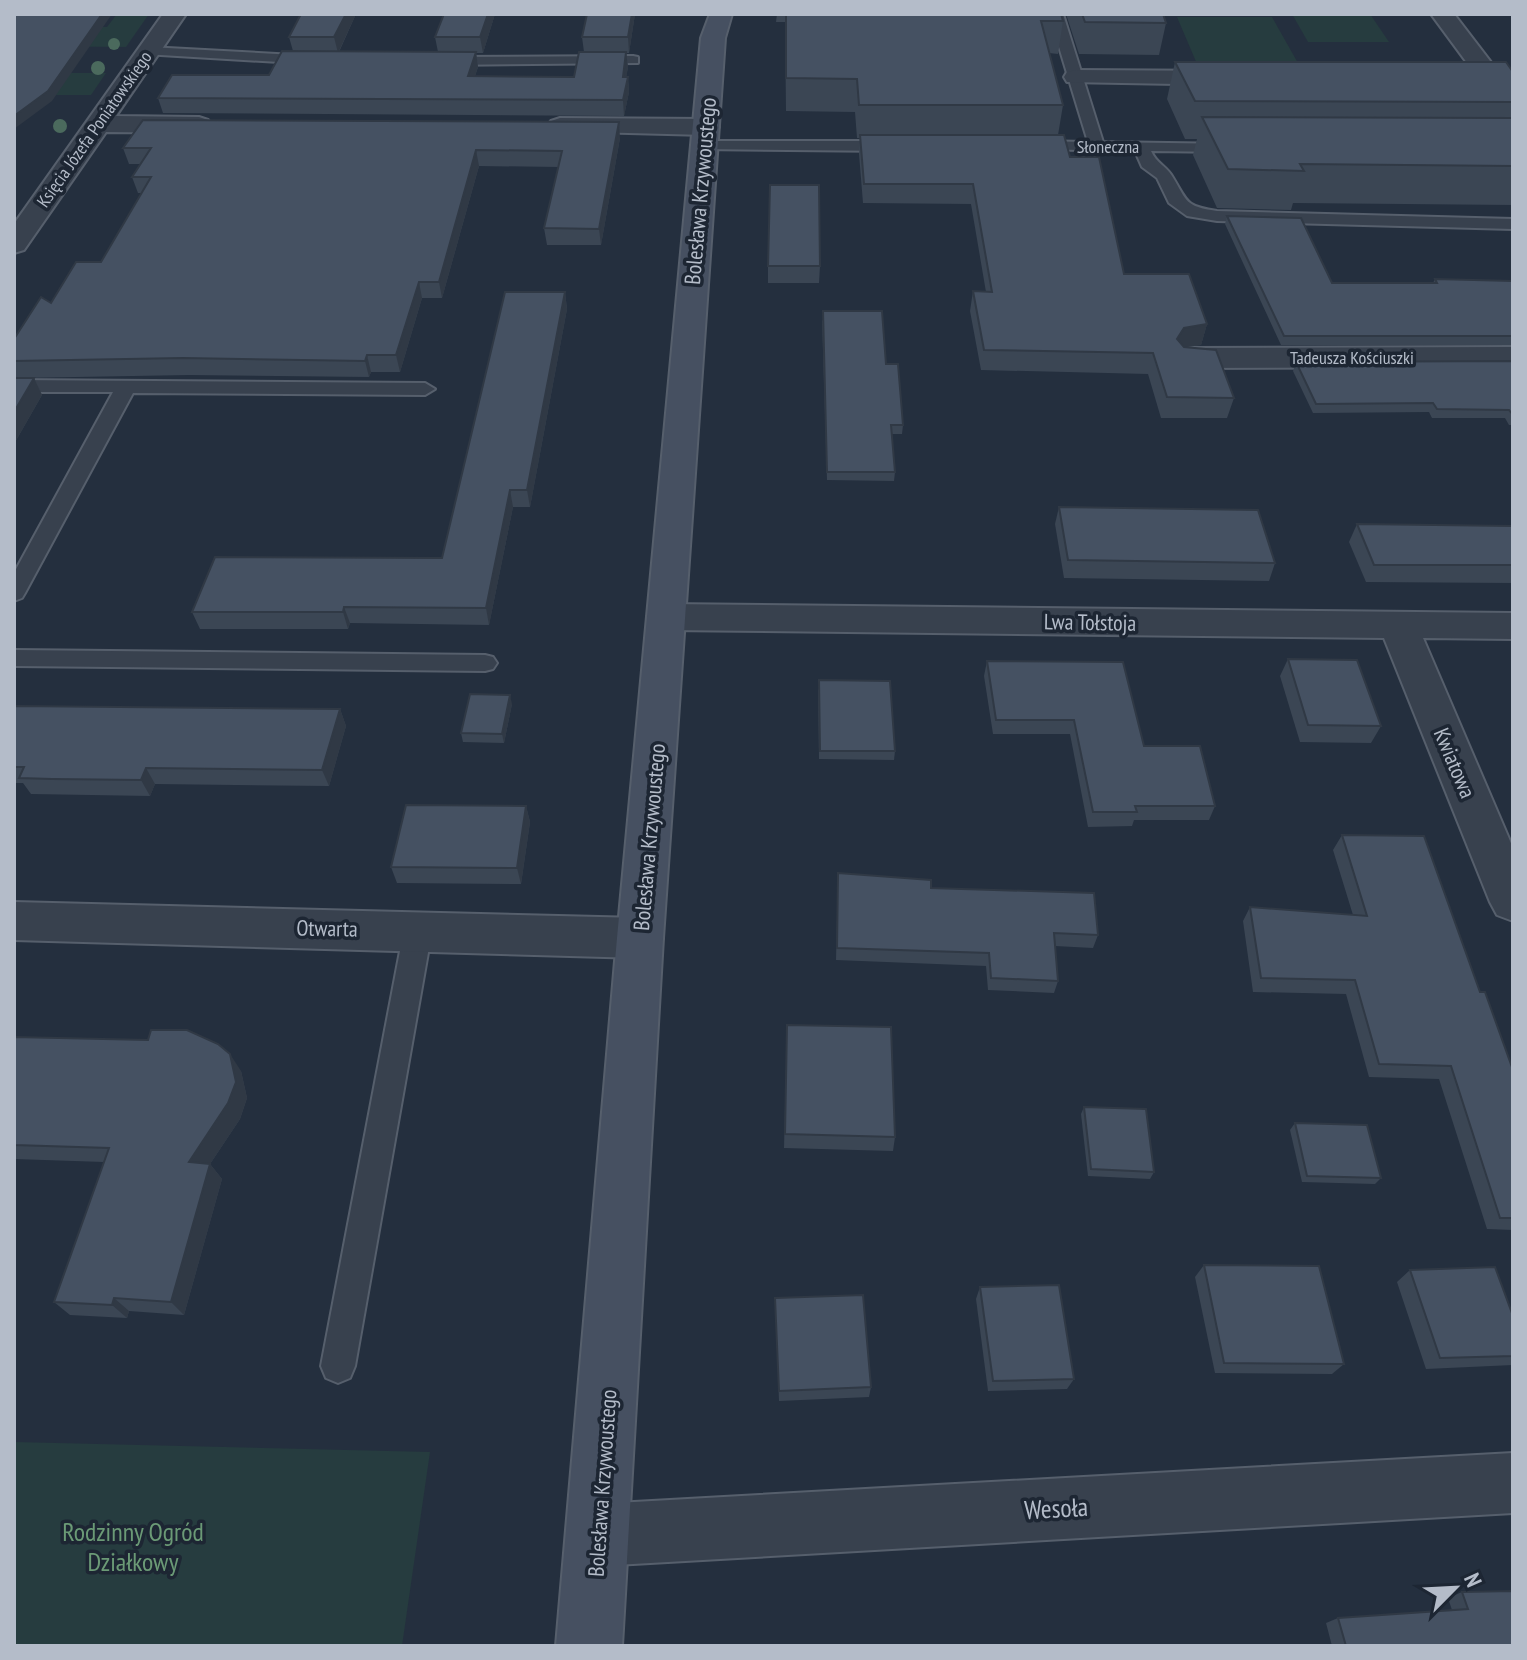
<svg xmlns="http://www.w3.org/2000/svg" width="1527" height="1660" viewBox="0 0 1527 1660" font-family="'PT Sans Narrow',sans-serif">
<style>
.green{fill:#263c3f}
.lines{fill:none;stroke-linecap:round;stroke-linejoin:round}
.lane-casing{stroke:#565f6c;stroke-width:4}
.street-casing{stroke:#565f6c;stroke-width:4}
.secondary-casing{stroke:#565f6c;stroke-width:4}
.lane{fill:#38414e;fill-rule:evenodd}
.street{fill:#38414e;fill-rule:evenodd}
.secondary{fill:#465061;fill-rule:evenodd}
.tree{fill:#4b6a5d}
.wall{fill:#3b4654}
.shaded-wall{fill:#303945}
.building{fill:#455162;stroke:#303945;stroke-width:2}
.labels{text-anchor:middle;dominant-baseline:central;stroke-width:7;stroke-linejoin:round;paint-order:stroke}
.far-street-label{font-size:18px;fill:#b4bcc9;stroke:#1d2633}
.street-label{font-size:22px;fill:#b4bcc9;stroke:#1d2633}
.near-street-label{font-size:26px;fill:#b4bcc9;stroke:#1d2633}
.near-park-label{font-size:26px;fill:#6b9a76;stroke:#1d2633}
</style>
<rect width="100%" height="100%" fill="#242f3e"/>
<g class="green">
<polygon points="117,14 149,14 126,47 14,46 14,26 107,27"/>
<polygon points="1292,14 1370,14 1389,42 1308,42"/>
<polygon points="1177,17 1272,17 1303,72 1200,71"/>
<polygon points="14,73 106,73 91,95 14,95"/>
<polygon points="14,1442 430,1452 402,1646 14,1646"/>
</g>
<g class="lines">
<defs>
<g id="lane">
<path d="M1049 14H1063L1103 142 1233 144V150L1227 152 1151 151C1156 163 1166 166 1172 176 1188 202 1184 206 1217 211L1513 219V229L1217 221 1187 216 1169 203 1157 178 1142 167 1135 151 1030 149 1027 146 1035 141 1088 142Z"/>
<polygon points="149,47 313,56 320,60 313,64 144,54 142,51"/>
<polygon points="633,56 638,57 638,63 444,65 437,61 444,57"/>
<polygon points="703,141 895,141 903,146 895,151 698,149 695,146"/>
<polygon points="14,380 425,383 435,389 425,395 133,393 25,593 22,598 14,601 14,573 113,392 14,392"/>
<polygon points="14,650 485,655 493,657 497,663 493,669 485,671 14,666"/>
<polygon points="418,919 428,922 432,930 355,1366 350,1378 338,1383 326,1378 321,1366 404,930 408,922"/>
</g>
<g id="street">
<polygon points="163,14 186,14 116,116 199,117 208,120 212,125 208,130 199,133 106,132 24,250 14,253 14,224"/>
<polygon points="1431,14 1454,14 1513,91 1513,116 1504,113"/>
<polygon points="1076,70 1233,71 1242,73 1245,78 1242,83 1233,85 1067,82 1064,77 1067,72"/>
<polygon points="560,118 706,119 715,122 719,127 715,132 706,135 551,131 547,126 551,121"/>
<polygon points="1513,347 1513,367 1190,368 1179,365 1174,358 1179,351 1190,348"/>
<polygon points="666,604 1513,613 1513,639 1423,638 1513,848 1513,921 1497,915 1490,902 1384,638 666,630 652,626 647,617 652,608"/>
<polygon points="14,902 640,918 657,924 663,938 657,952 640,958 14,940"/>
<polygon points="1513,1453 1513,1513 598,1566 576,1557 567,1535 576,1513 598,1504"/>
</g>
<polygon id="secondary" points="710,14 732,14 725,38 663,938 622,1646 556,1646 617,938 701,38"/>
</defs>
<use href="#lane" class="lane-casing"/>
<use href="#street" class="street-casing"/>
<use href="#secondary" class="secondary-casing"/>
<use href="#lane" class="lane"/>
<use href="#street" class="street"/>
<use href="#secondary" class="secondary"/>
</g>
<g class="tree">
<circle cx="114" cy="44" r="6"/>
<circle cx="98" cy="68" r="7"/>
<circle cx="60" cy="126" r="7"/>
</g>
<g class="wall">
<polygon points="301,14 356,14 339,52 438,52 435,37 495,14 483,53 476,53 478,67 475,76 574,77 584,52 582,37 635,14 629,53 626,53 628,67 626,77 628,77 629,92 624,116 163,113 158,98 269,75 293,51 289,37"/>
<polygon points="777,14 1061,14 1063,21 1058,54 1049,53 1063,105 1058,135 1070,157 1124,274 1207,324 1201,345 1184,347 1234,398 1227,418 1161,418 1148,374 981,370 970,311 973,291 986,292 971,204 863,203 859,154 860,138 857,138 855,112 786,111 785,22 776,22"/>
<polygon points="1066,14 1163,14 1166,23 1159,55 1079,54"/>
<polygon points="1175,62 1513,72 1513,205 1293,203 1291,210 1217,208 1193,155 1197,139 1185,139 1167,99"/>
<polygon points="620,138 601,245 547,245 544,228 559,167 479,166 442,298 422,298 400,372 371,372 369,377 189,375 20,378 34,378 42,395 14,444 14,339 51,303 101,262 142,193 138,193 132,177 141,164 129,164 123,148"/>
<polygon points="1227,216 1332,283 1433,283 1435,279 1513,281 1513,345 1281,345 1225,224"/>
<polygon points="768,266 820,266 819,283 768,283"/>
<polygon points="565,292 567,309 530,507 513,507 489,625 350,623 348,629 200,629 192,612 442,558"/>
<polygon points="822,320 886,364 903,425 902,434 892,434 895,472 894,481 827,480"/>
<polygon points="1513,361 1513,425 1509,425 1505,418 1432,418 1429,412 1313,413 1293,371 1296,362"/>
<polygon points="1059,507 1275,563 1269,581 1064,578 1055,524"/>
<polygon points="1357,524 1513,526 1513,583 1366,582 1349,542"/>
<polygon points="1288,659 1381,726 1371,743 1300,742 1280,676"/>
<polygon points="987,661 1144,746 1215,806 1209,820 1134,820 1132,826 1088,827 1070,734 993,734 984,676"/>
<polygon points="818,689 895,751 894,760 819,759"/>
<polygon points="512,704 504,743 463,742 461,733"/>
<polygon points="14,706 340,709 346,726 329,786 155,784 150,796 31,794 23,783 14,783"/>
<polygon points="526,806 530,822 521,884 397,883 391,867"/>
<polygon points="1342,835 1480,992 1513,1070 1513,1230 1487,1229 1439,1079 1369,1077 1346,994 1253,992 1243,921 1250,907 1353,915 1333,850"/>
<polygon points="838,873 931,888 1098,935 1093,948 1055,946 1058,981 1054,993 988,990 986,966 836,960"/>
<polygon points="787,1025 895,1137 893,1151 784,1148"/>
<polygon points="14,1037 148,1040 241,1071 247,1098 240,1119 210,1164 222,1179 184,1315 129,1311 127,1318 70,1315 54,1302 104,1162 14,1159"/>
<polygon points="1084,1107 1154,1172 1150,1179 1088,1176 1081,1114"/>
<polygon points="1295,1123 1381,1178 1375,1184 1302,1182 1290,1130"/>
<polygon points="1204,1265 1344,1364 1332,1374 1215,1373 1195,1277"/>
<polygon points="1410,1270 1513,1316 1513,1365 1426,1369 1397,1282"/>
<polygon points="980,1287 1074,1379 1067,1389 988,1391 976,1299"/>
<polygon points="775,1298 871,1387 869,1397 779,1401"/>
<polygon points="1462,1592 1513,1646 1332,1646 1326,1623 1338,1618 1452,1610 1448,1598"/>
</g>
<g class="shaded-wall">
<polygon points="102,14 112,14 52,101 14,129 14,116"/>
<polygon points="346,14 356,14 338,53 334,37"/>
<polygon points="488,14 495,14 483,53 480,37"/>
<polygon points="632,14 635,14 629,53 628,37"/>
<polygon points="476,52 478,67 470,91 468,76"/>
<polygon points="626,52 628,67 624,92 623,77"/>
<polygon points="628,77 629,92 624,116 623,100"/>
<polygon points="619,122 620,138 601,245 599,229"/>
<polygon points="476,150 479,166 442,298 439,282"/>
<polygon points="419,282 422,298 400,372 396,355"/>
<polygon points="565,292 567,309 530,507 527,490"/>
<polygon points="1207,324 1201,345 1178,348 1177,339 1184,328"/>
<polygon points="367,355 371,372 369,377 365,361"/>
<polygon points="34,378 42,395 14,444 14,412"/>
<polygon points="510,490 513,507 489,625 486,608"/>
<polygon points="344,607 350,623 348,629 343,612"/>
<polygon points="510,695 512,704 504,743 502,734"/>
<polygon points="340,709 346,726 329,786 322,770"/>
<polygon points="146,768 155,784 150,796 141,780"/>
<polygon points="526,806 530,822 521,884 517,868"/>
<polygon points="230,1054 241,1071 247,1098 240,1119 210,1164 222,1179 184,1315 171,1302 189,1162"/>
<polygon points="114,1298 129,1311 127,1318 112,1305"/>
</g>
<g class="building">
<polygon points="14,14 102,14 48,91 14,116"/>
<polygon points="301,14 346,14 334,37 289,37"/>
<polygon points="444,14 488,14 480,37 435,37"/>
<polygon points="587,14 632,14 628,37 582,37"/>
<polygon points="786,14 1061,14 1063,21 1041,21 1063,105 859,105 857,79 786,78"/>
<polygon points="1082,14 1163,14 1166,23 1085,22"/>
<polygon points="282,51 476,52 468,76 574,77 579,52 626,52 623,77 628,77 623,100 158,98 172,75 269,75"/>
<polygon points="1175,62 1506,62 1513,72 1513,102 1195,101"/>
<polygon points="1202,117 1513,118 1513,166 1300,164 1304,171 1228,169"/>
<polygon points="143,120 619,122 599,229 544,228 562,151 476,150 439,282 419,282 396,355 367,355 365,361 183,358 14,361 14,339 41,297 51,303 76,262 101,262 151,177 132,177 151,148 123,148"/>
<polygon points="860,135 1064,135 1070,157 1099,157 1124,274 1189,274 1207,324 1184,328 1177,339 1184,347 1216,350 1234,398 1167,397 1153,353 984,350 973,291 992,292 973,184 864,184"/>
<polygon points="770,185 819,185 820,266 768,266"/>
<polygon points="1227,216 1301,218 1332,283 1437,283 1435,279 1513,281 1513,336 1284,336"/>
<polygon points="505,292 565,292 527,490 510,490 486,608 344,607 343,612 192,612 215,557 442,558"/>
<polygon points="823,311 882,311 886,364 898,364 903,425 891,425 895,472 827,472"/>
<polygon points="1513,361 1513,415 1509,410 1437,409 1433,403 1316,404 1296,362"/>
<polygon points="14,378 34,378 14,412"/>
<polygon points="1059,507 1258,510 1275,563 1068,560"/>
<polygon points="1357,524 1513,526 1513,565 1374,565"/>
<polygon points="1288,659 1357,660 1381,726 1308,725"/>
<polygon points="987,661 1123,662 1144,746 1200,746 1215,806 1135,806 1137,812 1093,812 1074,720 996,720"/>
<polygon points="819,680 890,681 895,751 820,751"/>
<polygon points="470,694 510,695 502,734 461,733"/>
<polygon points="14,706 340,709 322,770 146,768 141,780 52,779 19,778 24,767 14,767"/>
<polygon points="406,805 526,806 517,868 391,867"/>
<polygon points="1342,835 1424,836 1480,992 1485,992 1513,1070 1513,1218 1500,1218 1451,1066 1379,1064 1355,980 1261,978 1250,907 1367,916"/>
<polygon points="838,873 931,880 931,888 1094,893 1098,935 1054,933 1058,981 991,978 989,953 837,948"/>
<polygon points="787,1025 891,1027 895,1137 785,1134"/>
<polygon points="151,1030 187,1030 218,1044 230,1054 236,1082 228,1103 189,1162 210,1164 171,1302 114,1298 112,1305 54,1302 109,1148 14,1145 14,1037 148,1040"/>
<polygon points="1084,1107 1146,1109 1154,1172 1091,1169"/>
<polygon points="1295,1123 1367,1125 1381,1178 1307,1176"/>
<polygon points="1204,1265 1319,1266 1344,1364 1224,1363"/>
<polygon points="1495,1267 1513,1316 1513,1356 1440,1358 1410,1270"/>
<polygon points="1059,1285 1074,1379 993,1381 980,1287"/>
<polygon points="863,1295 871,1387 779,1391 775,1298"/>
<polygon points="1513,1591 1513,1646 1346,1646 1338,1618 1468,1609 1462,1592"/>
</g>
<g class="labels">
<g class="far-street-label">
<text transform="translate(94 129) rotate(-55)">Księcia Józefa Poniatowskiego</text>
<text x="1108" y="146">Słoneczna</text>
<text x="1352" y="357">Tadeusza Kościuszki</text>
</g>
<g class="street-label">
<text transform="translate(700 191) rotate(-85)">Bolesława Krzywoustego</text>
<text transform="translate(1090 622) rotate(1)">Lwa Tołstoja</text>
<text transform="translate(1455 763) rotate(67)">Kwiatowa</text>
<text transform="translate(649 837) rotate(-85)">Bolesława Krzywoustego</text>
<text transform="translate(327 928) rotate(1)">Otwarta</text>
<text transform="translate(602 1483) rotate(-86)">Bolesława Krzywoustego</text>
</g>
<g class="near-street-label">
<text transform="translate(1056 1508) rotate(-3)">Wesoła</text>
</g>
<g class="near-park-label">
<text x="133" y="1531">Rodzinny Ogród<tspan x="133" dy="30">Działkowy</tspan></text>
</g>
</g>
<rect width="1527" height="1660" fill="none" stroke="#b4bcc9" stroke-width="32"/>
<g transform="translate(1455 1588) rotate(66)" stroke="#1d2633" stroke-width="6" paint-order="stroke">
<path d="M0-6L14 30L0 20L-14 30Z" fill="#b4bcc9"/>
<text y="-12" font-size="22" font-weight="bold" text-anchor="middle" fill="#b4bcc9">N</text>
</g>
</svg>
